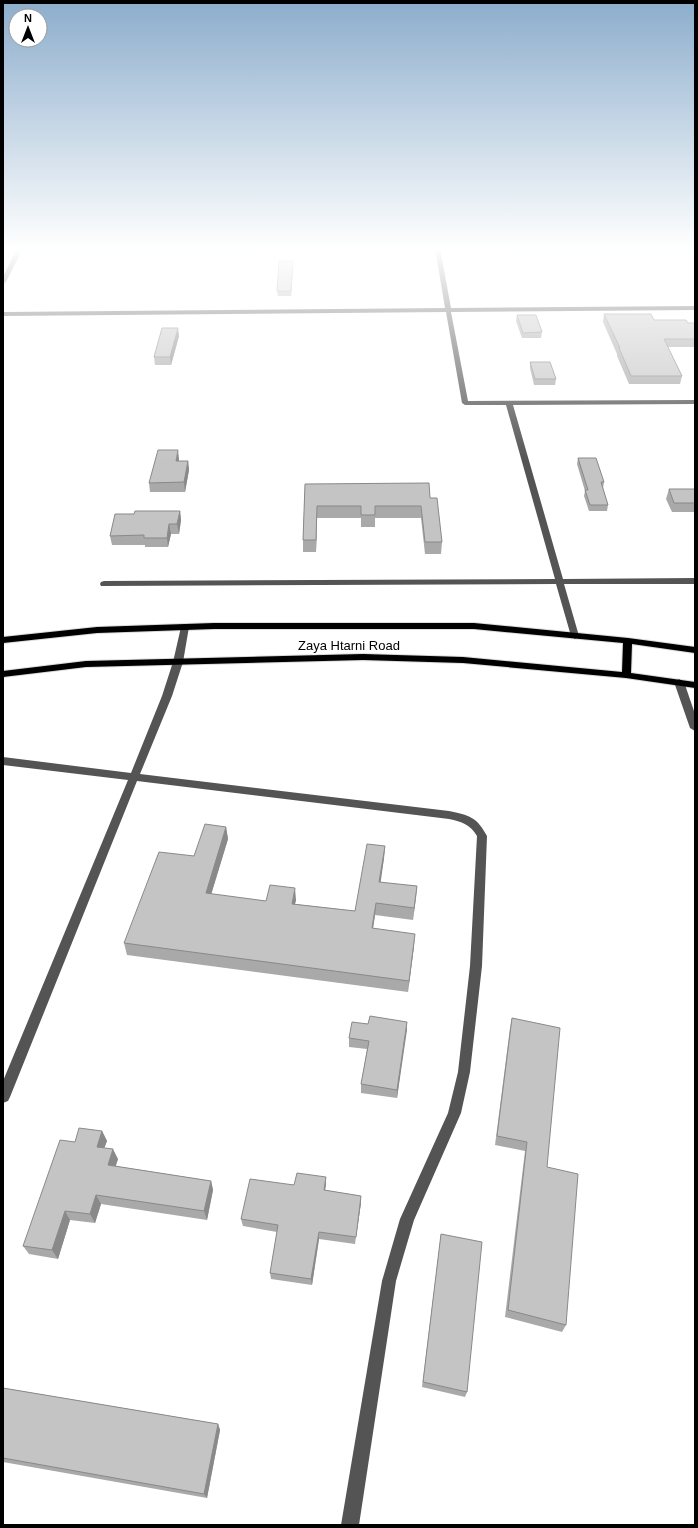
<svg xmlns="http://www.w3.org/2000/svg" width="698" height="1528" viewBox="0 0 698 1528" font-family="Arial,sans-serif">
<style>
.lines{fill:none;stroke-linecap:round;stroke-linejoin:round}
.major-casing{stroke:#dbdbdb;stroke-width:2}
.minor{fill:#545454;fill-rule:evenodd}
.major{fill:#000;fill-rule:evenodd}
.wall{fill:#a9a9a9}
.shaded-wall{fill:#898989}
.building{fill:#c4c4c4;stroke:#898989}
.labels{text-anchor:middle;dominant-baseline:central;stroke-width:3.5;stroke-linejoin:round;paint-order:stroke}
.street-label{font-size:13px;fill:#000;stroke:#fff}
</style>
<rect width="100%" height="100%" fill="#fff"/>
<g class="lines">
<defs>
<polygon id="major" points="214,623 474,623 628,638 695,647 695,653 632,644 631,673 695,682 695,688 626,678 463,663 363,660 86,667 3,677 3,671 86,661 363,654 463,657 622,672 623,643 474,629 214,629 97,633 3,643 3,637 97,627"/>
</defs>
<use href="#major" class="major-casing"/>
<g class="minor">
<polygon points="17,248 23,248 6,282 3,284 3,277"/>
<polygon points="435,248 440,248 451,308 695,306 695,310 451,312 468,401 695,400 695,404 513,405 563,579 695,578 695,584 564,584 579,636 575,639 571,636 556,584 101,586 100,584 101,582 104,581 555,579 506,405 465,405 462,403 446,312 3,316 3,312 445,308"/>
<path d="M185 624 189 627 183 662 172 696 140 774 449 811C469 815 477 817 487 836L482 966 470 1072 461 1113 414 1220 396 1281 359 1525H341L382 1281 400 1219 448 1113 458 1072 470 966 477 836C470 824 462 822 449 819L137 781 10 1097 8 1101 3 1103V1081L128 780 3 765V757L131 773 162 696 173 662 181 627Z"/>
<polygon points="679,679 684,682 695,714 695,731 690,728 674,682"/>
</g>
<use href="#major" class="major"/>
</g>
<g class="wall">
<polygon points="293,261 293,266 291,296 278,296 277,291"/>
<polygon points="604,314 654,320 688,323 695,323 695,347 668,347 682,376 680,384 629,384 617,356 617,354 603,322"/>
<polygon points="517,315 542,332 541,338 522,338 516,321"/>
<polygon points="179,336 171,365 155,365 154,357"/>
<polygon points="530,362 556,379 555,385 534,385 530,368"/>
<polygon points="578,458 604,482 603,488 608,505 607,511 589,511 584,496 585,491 577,464"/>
<polygon points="179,459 179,461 188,461 189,470 185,492 150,492 149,483"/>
<polygon points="305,484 430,498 442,542 441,554 425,554 421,518 375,518 375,527 361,527 361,518 317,518 316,552 303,552 303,540"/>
<polygon points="669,489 695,489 695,512 672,512 666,499"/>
<polygon points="180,511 181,520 179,534 171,534 168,547 145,547 145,545 112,545 110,536 134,514"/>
<polygon points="226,827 228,839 211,894 266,901 296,900 295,904 355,911 385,846 384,858 380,883 417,886 413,920 375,915 373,929 414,946 408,992 127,955 124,943 194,856"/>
<polygon points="512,1018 547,1167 566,1325 562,1332 505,1317 525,1151 495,1145 510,1028"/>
<polygon points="407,1022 397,1098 361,1093 361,1084 367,1049 349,1047 349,1038 368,1024"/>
<polygon points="102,1131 107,1141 104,1148 118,1159 115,1166 211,1181 213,1190 207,1220 101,1204 95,1223 70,1220 58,1259 29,1254 23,1246 75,1142"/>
<polygon points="326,1184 325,1190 361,1196 361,1203 355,1244 319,1239 312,1285 271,1279 270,1273 277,1232 243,1226 241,1219"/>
<polygon points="441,1234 467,1392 465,1397 422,1387"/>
<polygon points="3,1388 218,1424 220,1430 207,1498 3,1462"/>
</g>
<g class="shaded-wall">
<polygon points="293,261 293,266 291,296 291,291"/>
<polygon points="178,328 179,336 171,365 170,357"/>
<polygon points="178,450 179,459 177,470 176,461"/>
<polygon points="188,461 189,470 185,492 184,482"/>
<polygon points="317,506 317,518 316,552 316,540"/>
<polygon points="180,511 181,520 179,534 177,524"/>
<polygon points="169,524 171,534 168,547 167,538"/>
<polygon points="226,827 228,839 208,905 206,893"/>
<polygon points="385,846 384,858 379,894 379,882"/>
<polygon points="417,886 416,898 413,920 414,908"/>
<polygon points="295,888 296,900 292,915 292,904"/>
<polygon points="376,903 375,915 371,940 372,928"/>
<polygon points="415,934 414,946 408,992 409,981"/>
<polygon points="407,1022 407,1030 397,1098 397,1090"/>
<polygon points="102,1131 107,1141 101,1157 97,1147"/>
<polygon points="113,1149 118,1159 113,1175 108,1165"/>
<polygon points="326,1177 326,1184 324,1197 324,1190"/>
<polygon points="211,1181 213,1190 207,1220 204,1211"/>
<polygon points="96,1195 101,1204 95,1223 90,1214"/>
<polygon points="361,1196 361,1203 355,1244 356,1237"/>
<polygon points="65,1211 70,1220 58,1259 52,1250"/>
<polygon points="319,1232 319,1239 312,1285 311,1279"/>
<polygon points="218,1424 220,1430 207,1498 204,1494"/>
</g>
<g class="building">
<polygon points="279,261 293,261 291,291 277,291"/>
<polygon points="604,314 651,314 654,320 686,320 688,323 695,323 695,339 664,339 682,376 631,376 619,348 620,348"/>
<polygon points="517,315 536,315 542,332 523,333"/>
<polygon points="162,328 178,328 170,357 154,357"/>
<polygon points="530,362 550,362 556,379 535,379"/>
<polygon points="158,450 178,450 176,461 188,461 184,482 149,483"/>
<polygon points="578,458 596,458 604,482 601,482 608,505 590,505 585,490 588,490"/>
<polygon points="429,483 430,498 437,498 442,542 425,542 421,506 375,506 375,515 361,515 361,506 317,506 316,540 303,540 305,484"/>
<polygon points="669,489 695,489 695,503 674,503"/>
<polygon points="135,511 180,511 177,524 169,524 167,538 144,538 144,535 110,536 115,514 134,514"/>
<polygon points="205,824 226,827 206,893 266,901 270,885 295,888 292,904 355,911 367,844 385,846 379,882 417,886 414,908 376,903 372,928 415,934 409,981 124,943 159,852 194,856"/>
<polygon points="370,1016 407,1022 397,1090 361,1084 369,1041 349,1038 352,1022 368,1024"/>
<polygon points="512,1018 560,1028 547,1167 578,1174 566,1325 508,1310 527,1142 497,1136"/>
<polygon points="79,1128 102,1131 97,1147 113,1149 108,1165 211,1181 204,1211 96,1195 90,1214 65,1211 52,1250 23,1246 60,1140 75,1142"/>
<polygon points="297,1173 326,1177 324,1190 361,1196 356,1237 319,1232 311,1279 270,1273 278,1225 241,1219 250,1179 294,1185"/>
<polygon points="441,1234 482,1242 467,1392 423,1382"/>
<polygon points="3,1388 218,1424 204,1494 3,1458"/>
</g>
<linearGradient id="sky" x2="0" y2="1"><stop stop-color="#8cadcc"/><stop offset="0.54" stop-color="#fff"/><stop offset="1" stop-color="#fff" stop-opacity="0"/></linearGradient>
<rect width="698" height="461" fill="url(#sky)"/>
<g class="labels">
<g class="street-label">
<text x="349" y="645">Zaya Htarni Road</text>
</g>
</g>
<rect width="698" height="1528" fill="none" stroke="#000000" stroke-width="8"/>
<g transform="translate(28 28)"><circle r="19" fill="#ffffff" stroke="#999999"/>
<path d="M0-3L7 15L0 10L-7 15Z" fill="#000000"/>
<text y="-6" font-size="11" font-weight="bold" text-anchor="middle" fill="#000000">N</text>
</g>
</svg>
